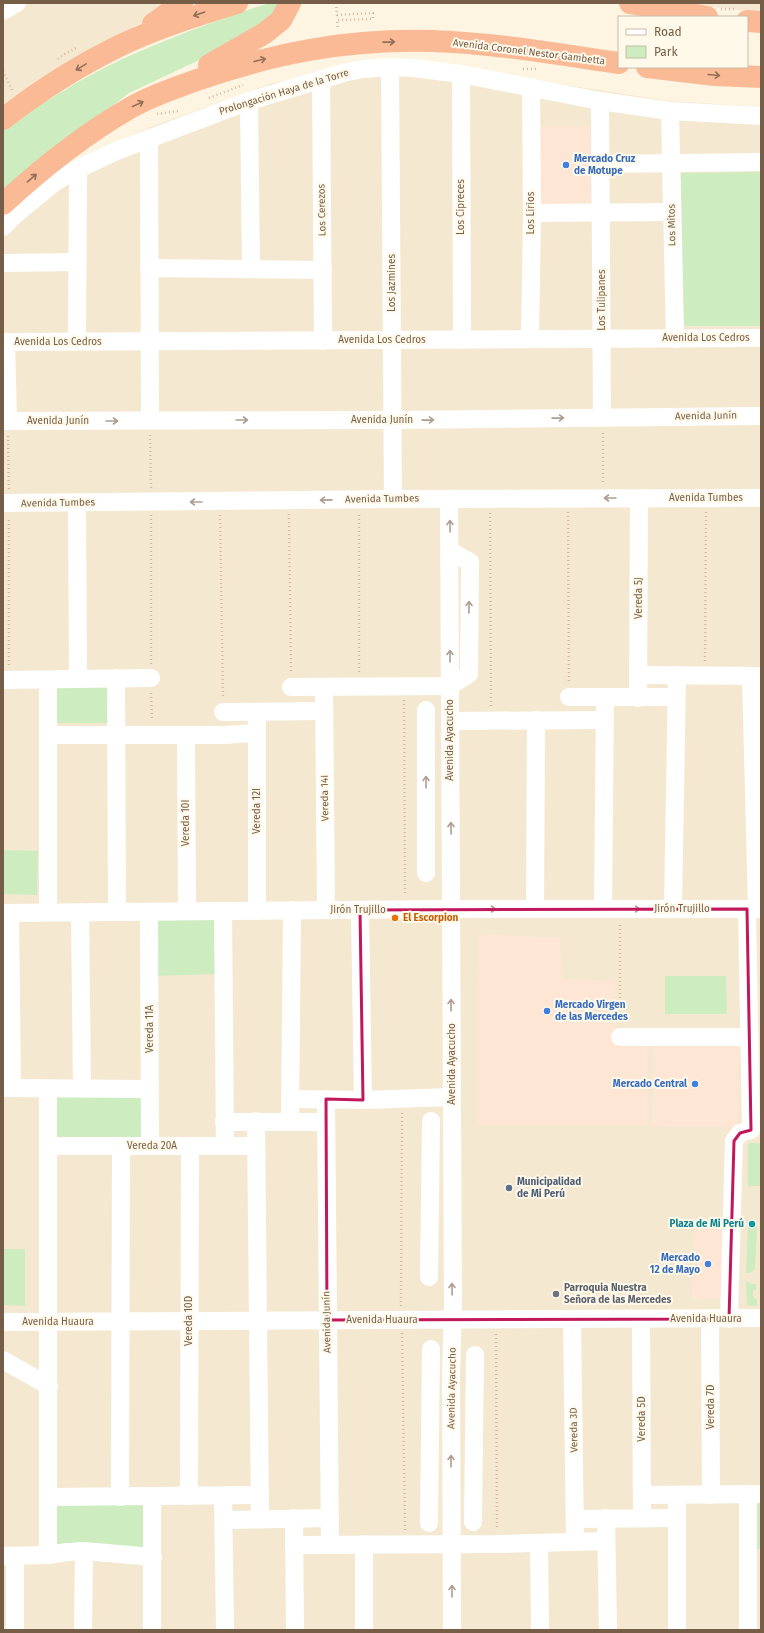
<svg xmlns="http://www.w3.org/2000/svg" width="764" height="1633" viewBox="0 0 764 1633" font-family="'Fira Sans',sans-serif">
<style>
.residential{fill:#f5e8d0}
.commercial{fill:#fee6d5}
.green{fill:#cdecc0}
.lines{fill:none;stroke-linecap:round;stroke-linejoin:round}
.path{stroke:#d9b99c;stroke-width:2.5;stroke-dasharray:1 3;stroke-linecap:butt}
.minor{stroke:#fff;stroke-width:18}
.highway{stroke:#fbba96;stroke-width:22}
.oneway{stroke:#917057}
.oneway2{stroke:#ad9e91}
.marked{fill:none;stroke:#c2185b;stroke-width:3;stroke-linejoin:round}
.shop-dot{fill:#3f7fe0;stroke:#fff9ea;stroke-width:1.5}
.food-dot{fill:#e8710a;stroke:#fff9ea;stroke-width:1.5}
.service-dot{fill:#5c6f8a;stroke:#fff9ea;stroke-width:1.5}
.culture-dot{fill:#0f9aa8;stroke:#fff9ea;stroke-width:1.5}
.worship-dot{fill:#6b7280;stroke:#fff9ea;stroke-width:1.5}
.labels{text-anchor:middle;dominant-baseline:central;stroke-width:4;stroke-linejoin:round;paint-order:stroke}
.street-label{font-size:10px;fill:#765d47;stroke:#fff9ea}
.shop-label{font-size:10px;font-weight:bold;fill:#366cbe;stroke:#fff9ea;text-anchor:start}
.food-label{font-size:10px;font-weight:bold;fill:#c56008;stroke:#fff9ea;text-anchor:start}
.service-label{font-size:10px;font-weight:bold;fill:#4e5e75;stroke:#fff9ea;text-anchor:start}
.culture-label{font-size:10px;font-weight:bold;fill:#0d838f;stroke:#fff9ea;text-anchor:end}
.worship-label{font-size:10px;font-weight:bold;fill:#5b616d;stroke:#fff9ea;text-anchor:start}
</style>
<rect width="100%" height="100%" fill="#fdf5e2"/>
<g class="residential">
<polygon points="3,3 172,3 149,19 84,52 3,108"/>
<polygon points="684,3 761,3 761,13"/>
<polygon points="421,60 572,86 669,101 761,107 761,1630 3,1630 3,220 61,172 145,129 270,84 364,62"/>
</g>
<g class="commercial">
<polygon points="536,126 595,126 595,205 536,204"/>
<polygon points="479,934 560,938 562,979 615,981 616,1039 647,1040 647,1125 478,1125"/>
<polygon points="653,1042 739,1043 738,1127 652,1126"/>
<polygon points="694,1228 723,1229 723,1299 692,1299"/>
</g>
<g class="green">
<path d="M269 3H283L281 10 225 48 129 93 3 192V129C40 105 78 80 118 61 167 39 218 19 269 3Z"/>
<polygon points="761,172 761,326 684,326 681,173"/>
<polygon points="55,683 114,683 113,723 56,723"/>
<polygon points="3,850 38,851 37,895 5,894 3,891"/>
<polygon points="152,914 220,915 219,974 153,976"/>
<polygon points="665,976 726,976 727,1014 665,1014"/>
<polygon points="52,1091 147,1092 146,1144 51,1143"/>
<polygon points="749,1143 761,1143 761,1186 748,1186 748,1145"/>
<polygon points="748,1227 757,1227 755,1269 750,1273 746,1273"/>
<polygon points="3,1249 25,1249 25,1306 3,1305"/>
<polygon points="746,1281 751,1284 756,1284 756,1289 753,1291 753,1296 757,1300 757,1306 747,1305"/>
<rect x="754" y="1497" width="7" height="52"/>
<polygon points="53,1500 147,1500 148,1551 55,1548"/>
</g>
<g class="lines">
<g class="path">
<polyline points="336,3 337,15 373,13 373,19 337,20 338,29"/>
<polyline points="721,9 736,9"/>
<polyline points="58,59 66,53 76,48"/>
<polyline points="523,69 536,69"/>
<polyline points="3,71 13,92"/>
<polyline points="209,98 243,85"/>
<polyline points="157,114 178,111"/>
<polyline points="603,433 603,484"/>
<polyline points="150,435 151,488"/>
<polyline points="8,436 9,489"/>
<polyline points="568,512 569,683"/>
<polyline points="490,513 491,706"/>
<polyline points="289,514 291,673"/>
<polyline points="151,515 151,664"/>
<polyline points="220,515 223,698"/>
<polyline points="705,661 706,512"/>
<polyline points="9,665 9,518"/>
<polyline points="359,672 359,513"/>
<polyline points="151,693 152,720"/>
<polyline points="404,700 405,895"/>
<polyline points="620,1022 620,923"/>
<polyline points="401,1306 402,1113"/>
<polyline points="402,1333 405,1530"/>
<polyline points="496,1334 497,1529"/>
</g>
<g class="minor">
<polyline points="3,11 17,3"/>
<polyline points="390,67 393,499"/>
<polyline points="461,74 462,340"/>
<polyline points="321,79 323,341"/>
<polyline points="249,101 251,269"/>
<polyline points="600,101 602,417"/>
<polyline points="670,111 675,339"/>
<polyline points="149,138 150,420"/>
<polyline points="601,164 761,162"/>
<polyline points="532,213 672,212"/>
<polyline points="3,227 16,214 55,182 78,169 114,152 249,101 343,73 363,69 390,67 413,68 461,74 600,101 670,111 761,116"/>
<polyline points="3,263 77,262"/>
<polyline points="149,268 323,270"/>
<polyline points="530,339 532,213 531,87"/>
<polyline points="77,341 78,169"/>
<polyline points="3,342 761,338"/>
<polyline points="6,342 8,421"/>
<polyline points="3,421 393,420 761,416"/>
<polyline points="449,499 453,1306 451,1374 452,1630"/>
<polyline points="3,503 393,499 761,498"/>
<polyline points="77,503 78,679"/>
<polyline points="638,675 761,676"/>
<polyline points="751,676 757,909"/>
<polyline points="116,678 117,912"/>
<polyline points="3,680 151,678"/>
<polyline points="48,680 48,912"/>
<polyline points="291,687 450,686 469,674 470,562 450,551"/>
<polyline points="324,687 326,910"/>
<polyline points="569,697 676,697"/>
<polyline points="638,698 639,498"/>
<polyline points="426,710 426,873"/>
<polyline points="223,712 324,711"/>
<polyline points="450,721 605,720"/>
<polyline points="49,735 224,735 257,733"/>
<polyline points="186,735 187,911"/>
<polyline points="535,909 536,720"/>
<polyline points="603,909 605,697"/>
<polyline points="673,909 677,675"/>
<polyline points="360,910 363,1100"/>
<polyline points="223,911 225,1146"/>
<polyline points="257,911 257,712"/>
<polyline points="80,912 82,1088"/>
<polyline points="149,912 150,1146"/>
<polyline points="3,913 451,909 761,909"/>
<polyline points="10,913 12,1088"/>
<polyline points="620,1037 749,1037"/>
<polyline points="3,1088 150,1089"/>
<polyline points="48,1088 48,1555"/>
<polyline points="290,1099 363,1100 452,1097"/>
<polyline points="326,1099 330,1544"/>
<polyline points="256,1121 260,1519"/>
<polyline points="290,1121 292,910"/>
<polyline points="224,1122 326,1122"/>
<polyline points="48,1146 256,1146"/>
<polyline points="429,1277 431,1121"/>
<polyline points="572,1319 575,1541"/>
<polyline points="641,1319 642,1518"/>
<polyline points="710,1319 711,1495"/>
<polyline points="729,1319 734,1141 740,1133 751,1130 747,909"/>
<polyline points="3,1322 761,1318"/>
<polyline points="3,1360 49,1386"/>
<polyline points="642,1495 761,1494"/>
<polyline points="189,1496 190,1146"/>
<polyline points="223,1496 225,1630"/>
<polyline points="49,1497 260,1495"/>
<polyline points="120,1497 121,1146"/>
<polyline points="294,1518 295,1630"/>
<polyline points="606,1518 608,1630"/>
<polyline points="575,1519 676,1518"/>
<polyline points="224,1520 330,1518"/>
<polyline points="473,1522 475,1355"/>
<polyline points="429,1523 431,1349"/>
<polyline points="539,1543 540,1630"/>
<polyline points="364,1544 364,1630"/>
<polyline points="294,1545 497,1544 606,1541"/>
<polyline points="3,1556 48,1555 67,1552 84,1551 153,1557"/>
<polyline points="15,1630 15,1556"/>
<polyline points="83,1630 84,1551"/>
<polyline points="152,1630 152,1497"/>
<polyline points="677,1630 677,1495"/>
<polyline points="748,1630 748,1495"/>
</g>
<g class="highway">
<polyline points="630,3 707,17"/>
<polyline points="747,21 761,22"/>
<polyline points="153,24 182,3"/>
<polyline points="209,65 265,33 281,20 290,3"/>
<polyline points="647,67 715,75 761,77"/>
<path d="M3 119C39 91 78 66 119 46 156 28 197 15 237 3"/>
<path d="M3 204C42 168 83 135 130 108 150 96 172 89 194 81 273 53 347 39 431 41 494 43 557 54 619 63"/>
</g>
</g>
<defs><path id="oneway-shaft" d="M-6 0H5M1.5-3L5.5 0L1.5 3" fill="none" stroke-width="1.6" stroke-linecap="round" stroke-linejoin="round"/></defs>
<g class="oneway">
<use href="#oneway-shaft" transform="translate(199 14) rotate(161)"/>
<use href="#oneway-shaft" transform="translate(389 42) rotate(-1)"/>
<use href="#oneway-shaft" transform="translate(260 60) rotate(-14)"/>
<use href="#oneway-shaft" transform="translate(81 67) rotate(149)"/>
<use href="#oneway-shaft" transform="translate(714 75) rotate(5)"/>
<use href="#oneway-shaft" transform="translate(138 104) rotate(-25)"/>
<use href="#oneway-shaft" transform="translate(32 178) rotate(-41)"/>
</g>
<g class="oneway2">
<use href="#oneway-shaft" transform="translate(558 418) rotate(-1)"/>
<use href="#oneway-shaft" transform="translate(242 420)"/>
<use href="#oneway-shaft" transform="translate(428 420) rotate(-1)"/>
<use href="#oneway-shaft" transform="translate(112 421)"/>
<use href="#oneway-shaft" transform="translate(610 498) rotate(180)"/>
<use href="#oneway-shaft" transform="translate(326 500) rotate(179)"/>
<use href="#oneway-shaft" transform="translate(196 502) rotate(180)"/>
<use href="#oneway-shaft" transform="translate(450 526) rotate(-91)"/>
<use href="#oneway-shaft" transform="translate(469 607) rotate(-89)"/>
<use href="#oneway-shaft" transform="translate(450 656) rotate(-90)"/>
<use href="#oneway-shaft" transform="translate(426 782) rotate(-90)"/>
<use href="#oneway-shaft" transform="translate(451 828) rotate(-91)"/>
<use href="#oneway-shaft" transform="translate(490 909)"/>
<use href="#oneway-shaft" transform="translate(634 909)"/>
<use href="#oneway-shaft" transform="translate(451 1005) rotate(-90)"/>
<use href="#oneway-shaft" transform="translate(452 1289) rotate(-91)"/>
<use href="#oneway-shaft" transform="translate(451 1461) rotate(-90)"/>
<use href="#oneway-shaft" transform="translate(452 1591) rotate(-90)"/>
</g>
<path class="marked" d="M747 909 751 1130 740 1133 734 1141 729 1319 327 1320 326 1099 363 1100 360 910Z"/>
<g class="shop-dot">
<circle cx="566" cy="165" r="4"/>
<circle cx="547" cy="1011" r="4"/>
<circle cx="695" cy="1084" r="4"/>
<circle cx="708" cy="1264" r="4"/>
</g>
<circle class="food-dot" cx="395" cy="918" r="4"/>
<circle class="service-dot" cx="509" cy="1188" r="4"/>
<circle class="culture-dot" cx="752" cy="1224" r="4"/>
<circle class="worship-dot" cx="556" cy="1294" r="4"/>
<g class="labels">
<g class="street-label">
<text transform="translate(529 52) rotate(7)">Avenida Coronel Nestor Gambetta</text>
<text transform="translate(284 92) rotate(-17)">Prolongación Haya de la Torre</text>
<text transform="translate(461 207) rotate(-90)">Los Cipreces</text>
<text transform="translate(322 210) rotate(-91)">Los Cerezos</text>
<text transform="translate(531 213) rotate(-90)">Los Lirios</text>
<text transform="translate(672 225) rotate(-91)">Los Mitos</text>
<text transform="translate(392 283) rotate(-90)">Los Jazmines</text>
<text transform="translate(602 300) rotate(-90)">Los Tulipanes</text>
<text x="706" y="338">Avenida Los Cedros</text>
<text x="382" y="340">Avenida Los Cedros</text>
<text x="58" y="342">Avenida Los Cedros</text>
<text transform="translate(706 416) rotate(-1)">Avenida Junín</text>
<text x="382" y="420">Avenida Junín</text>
<text x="58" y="421">Avenida Junín</text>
<text x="706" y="498">Avenida Tumbes</text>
<text transform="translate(382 499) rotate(-1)">Avenida Tumbes</text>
<text transform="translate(58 503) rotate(-1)">Avenida Tumbes</text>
<text transform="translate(639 598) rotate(-90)">Vereda 5J</text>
<text transform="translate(450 740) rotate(-90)">Avenida Ayacucho</text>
<text transform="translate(325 798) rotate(-91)">Vereda 14I</text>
<text transform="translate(257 811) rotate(-90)">Vereda 12I</text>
<text transform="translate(186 823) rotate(-90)">Vereda 10I</text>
<text x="682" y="909">Jirón Trujillo</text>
<text x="358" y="910">Jirón Trujillo</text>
<text transform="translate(150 1029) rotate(-90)">Vereda 11A</text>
<text transform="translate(452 1064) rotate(-90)">Avenida Ayacucho</text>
<text x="152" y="1146">Vereda 20A</text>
<text x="706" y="1319">Avenida Huaura</text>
<text x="382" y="1320">Avenida Huaura</text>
<text transform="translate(189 1321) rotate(-90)">Vereda 10D</text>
<text x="58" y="1322">Avenida Huaura</text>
<text transform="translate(327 1322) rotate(-91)">Avenida Junín</text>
<text transform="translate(452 1388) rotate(-89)">Avenida Ayacucho</text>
<text transform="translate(711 1407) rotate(-90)">Vereda 7D</text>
<text transform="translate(642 1419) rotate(-90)">Vereda 5D</text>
<text transform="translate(574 1430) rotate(-91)">Vereda 3D</text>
</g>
<g class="shop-label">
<text x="574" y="159">Mercado Cruz<tspan x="574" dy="12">de Motupe</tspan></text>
<text x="555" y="1005">Mercado Virgen<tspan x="555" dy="12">de las Mercedes</tspan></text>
<text x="687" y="1084" text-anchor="end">Mercado Central</text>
<text x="700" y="1258" text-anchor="end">Mercado<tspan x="700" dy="12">12 de Mayo</tspan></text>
</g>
<g class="food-label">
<text x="403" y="918">El Escorpion</text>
</g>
<g class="service-label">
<text x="517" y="1182">Municipalidad<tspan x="517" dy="12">de Mi Perú</tspan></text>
</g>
<g class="culture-label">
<text x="744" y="1224">Plaza de Mi Perú</text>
</g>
<g class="worship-label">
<text x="564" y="1288">Parroquia Nuestra<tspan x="564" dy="12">Señora de las Mercedes</tspan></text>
</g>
</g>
<rect width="764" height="1633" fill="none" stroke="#765d47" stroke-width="8"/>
<rect x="618" y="16" width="130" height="52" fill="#fff9ea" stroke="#c8bba9"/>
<rect x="626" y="29" width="20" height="6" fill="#ffffff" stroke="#c8bba9"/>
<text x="654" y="36" font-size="12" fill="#765d47">Road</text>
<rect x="626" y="46" width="20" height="12" fill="#cdecc0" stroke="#c8bba9"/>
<text x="654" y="56" font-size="12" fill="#765d47">Park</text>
</svg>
